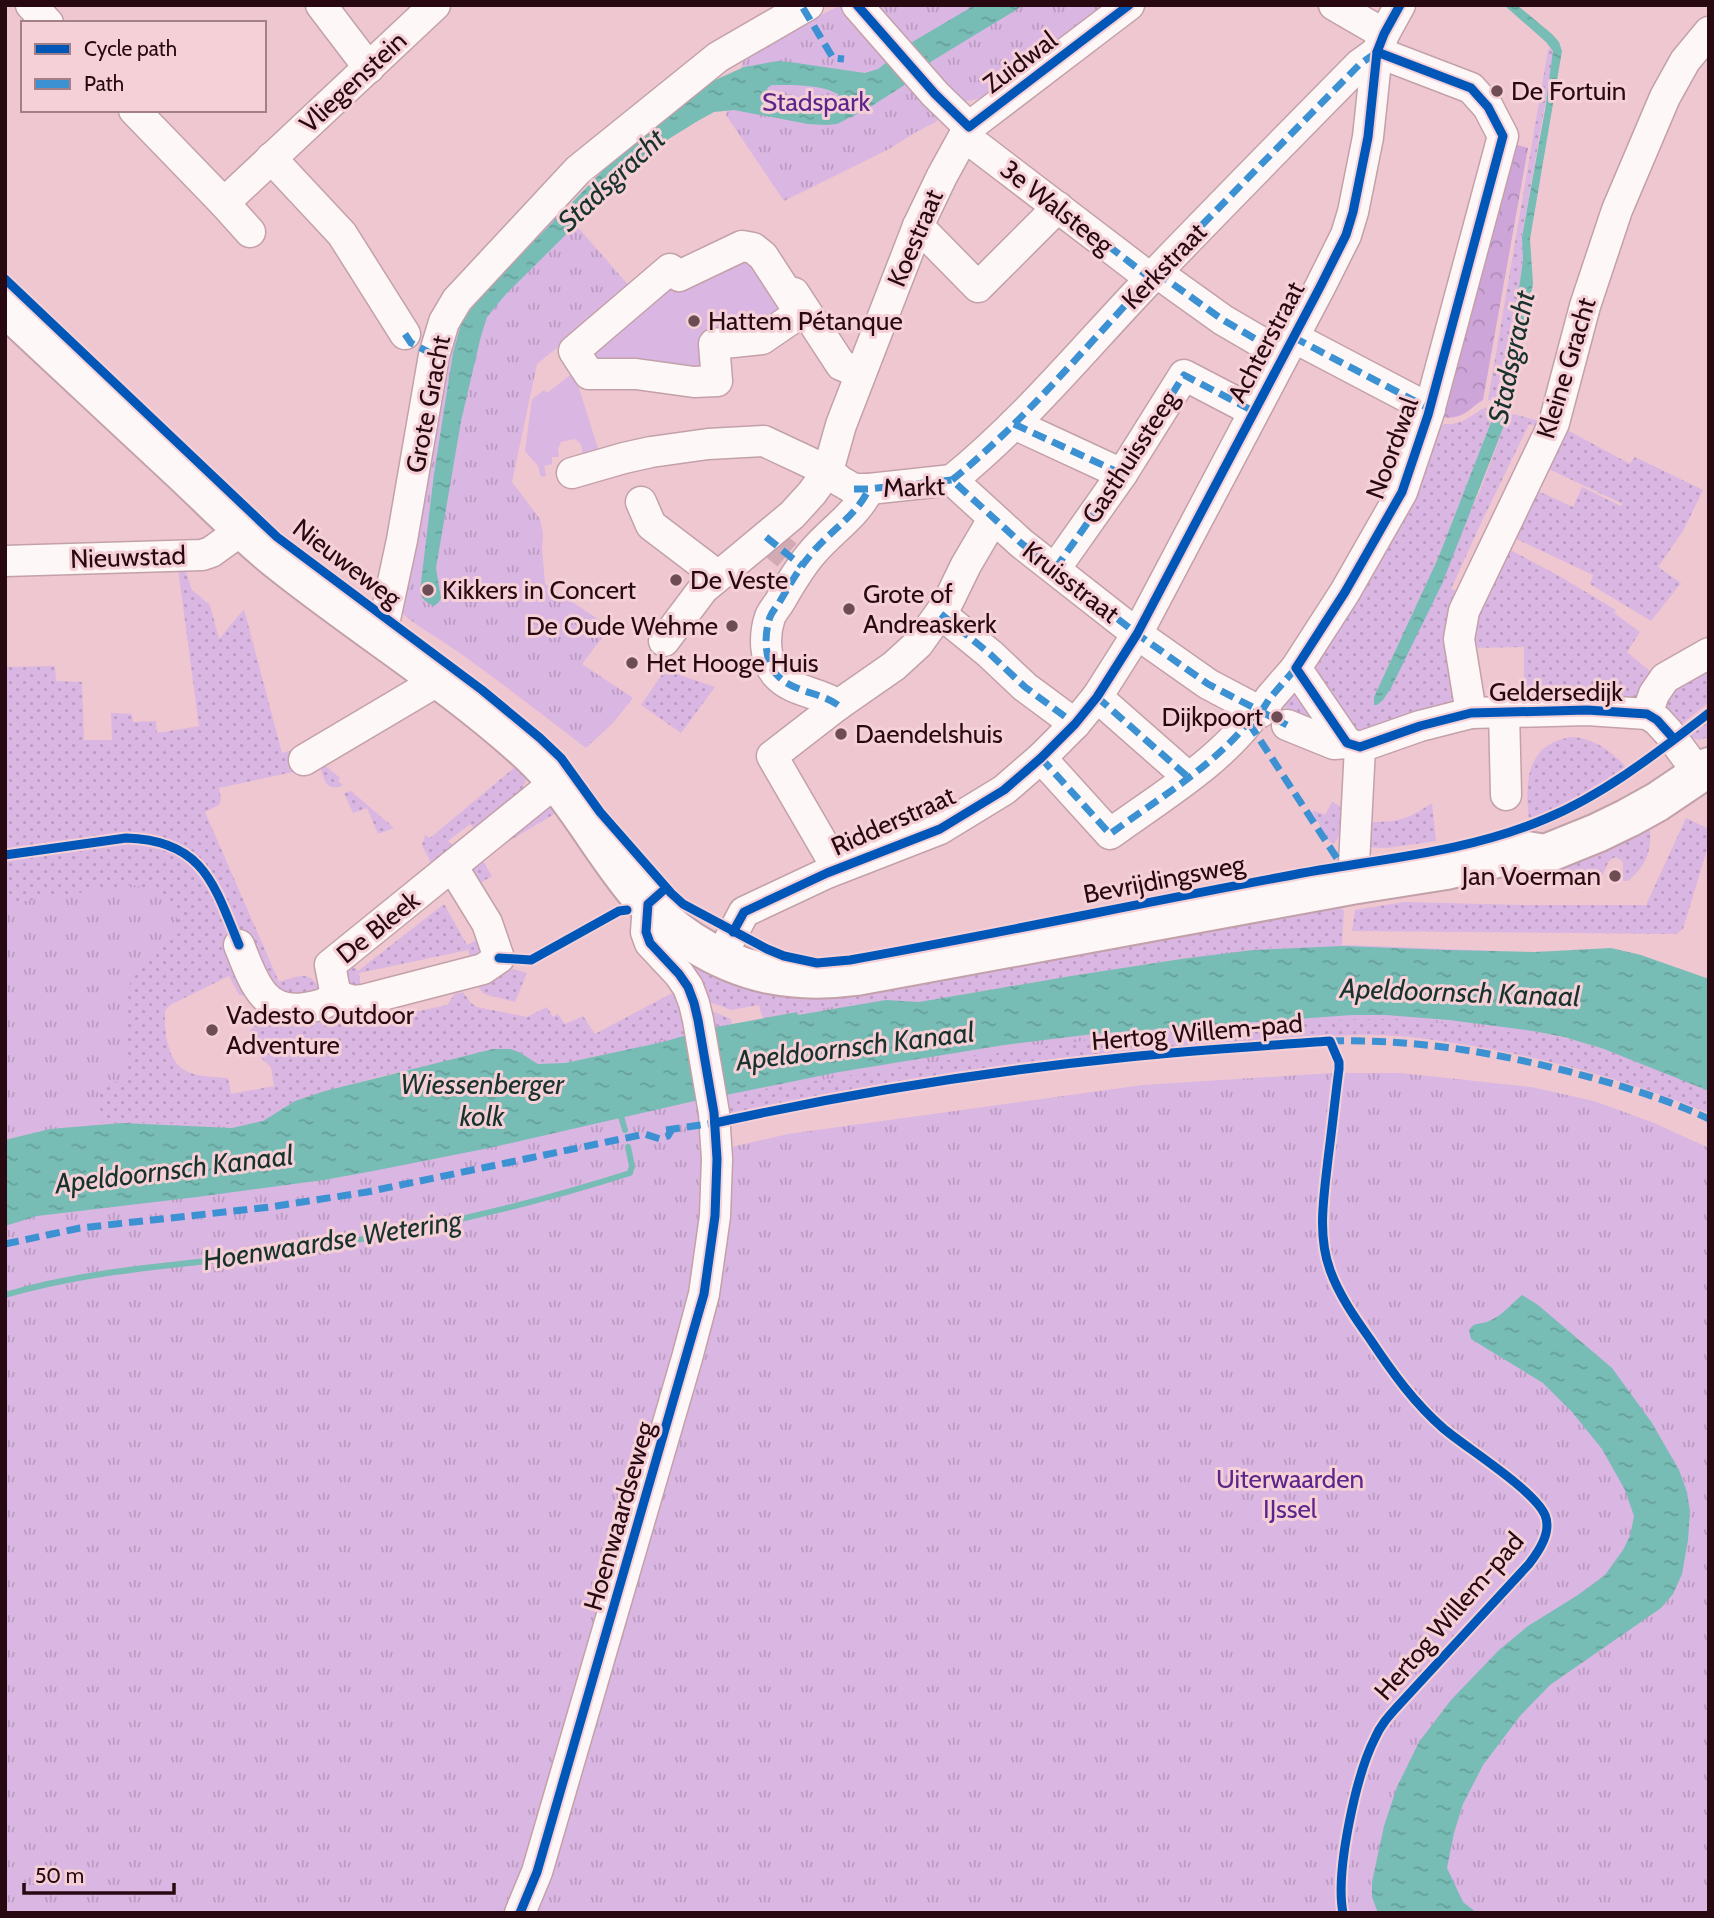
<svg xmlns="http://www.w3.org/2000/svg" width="1714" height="1918" viewBox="0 0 1714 1918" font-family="Cabin,sans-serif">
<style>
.grass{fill:url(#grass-dots)}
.forest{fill:url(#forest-crowns)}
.park{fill:url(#park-tufts)}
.pitch{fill:#dab6e2}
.water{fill:url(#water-ripples);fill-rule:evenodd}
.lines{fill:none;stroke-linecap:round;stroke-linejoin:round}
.stream{stroke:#77bcb5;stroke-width:6}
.minor-tunnel{stroke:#d1aab4;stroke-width:30;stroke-dasharray:30 15;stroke-linecap:butt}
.minor-casing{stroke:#c3a1a9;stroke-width:33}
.major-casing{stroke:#c3a1a9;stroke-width:42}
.minor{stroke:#fdf7f8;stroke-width:30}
.major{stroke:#fdf7f8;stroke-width:38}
.quiet{stroke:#3c91d3;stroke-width:7;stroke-dasharray:14 7;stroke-linecap:butt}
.cycleway-casing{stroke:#f5d0d7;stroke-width:13}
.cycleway{stroke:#0057b8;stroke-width:9}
.poi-dot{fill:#6e4c54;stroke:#f5d0d7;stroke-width:2.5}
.labels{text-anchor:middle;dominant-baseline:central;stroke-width:6;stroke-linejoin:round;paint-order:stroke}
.street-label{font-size:26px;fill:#280912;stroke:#f5d0d7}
.poi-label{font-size:26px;fill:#280912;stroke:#f5d0d7;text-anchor:start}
.park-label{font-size:26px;fill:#5c258b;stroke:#f5d0d7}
.water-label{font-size:28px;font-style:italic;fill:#18322e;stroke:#f5d0d7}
</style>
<defs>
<pattern id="grass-dots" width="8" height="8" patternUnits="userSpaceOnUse" patternTransform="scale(1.75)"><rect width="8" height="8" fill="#dab6e2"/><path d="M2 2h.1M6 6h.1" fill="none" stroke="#bb9bc1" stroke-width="1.8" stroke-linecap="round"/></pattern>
<pattern id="forest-crowns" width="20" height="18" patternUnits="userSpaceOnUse" patternTransform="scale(1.75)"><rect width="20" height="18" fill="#cea5d9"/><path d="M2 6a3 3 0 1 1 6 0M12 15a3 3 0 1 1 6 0" fill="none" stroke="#b18db9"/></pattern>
<pattern id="park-tufts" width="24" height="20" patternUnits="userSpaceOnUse" patternTransform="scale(1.75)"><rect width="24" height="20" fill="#dab6e2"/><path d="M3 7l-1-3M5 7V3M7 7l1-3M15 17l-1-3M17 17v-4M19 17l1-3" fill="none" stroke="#bb9bc1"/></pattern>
<pattern id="water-ripples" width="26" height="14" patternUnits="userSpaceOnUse" patternTransform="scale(1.75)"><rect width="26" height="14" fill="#77bcb5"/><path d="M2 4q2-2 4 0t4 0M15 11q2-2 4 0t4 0" fill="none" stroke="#67a09b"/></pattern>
</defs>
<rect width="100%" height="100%" fill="#efc7d0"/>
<g class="grass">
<polygon points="1551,47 1553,51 1553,59 1522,236 1523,260 1505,386 1499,402 1488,400 1548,50"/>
<path d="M1489 407 1496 409 1439 556 1374 697V704L1378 705 1480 491 1509 413 1547 423 1544 429 1529 424 1482 521 1451 589 1464 594 1457 703 1397 725 1345 731 1316 686 1311 659 1439 425C1450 424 1460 424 1468 418 1476 414 1481 408 1489 407Z"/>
<polygon points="1558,425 1630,464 1635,457 1703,490 1683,531 1658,567 1681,583 1651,621 1590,584 1593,575 1504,533 1527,486 1573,507 1582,487 1621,506 1623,504 1538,464"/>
<polygon points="1499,544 1561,577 1616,610 1614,613 1640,632 1627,652 1657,677 1636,703 1524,702 1524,647 1463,648"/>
<path d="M178 569H185L192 590 210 605 219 639 244 609 282 753 296 749 315 757 340 778 338 781 343 785C326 793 324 779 320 766L219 788 221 800 219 805 205 812 279 982C301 975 313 969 322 996L254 997 239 995 229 976 170 1005 165 1011C164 1031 167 1063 188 1072 200 1077 215 1077 228 1078L231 1094 274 1086 271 1067 252 1050 250 1031 258 1020 269 1014 332 1010 344 1018 353 1019 355 1025 447 1005 455 994 463 992 471 1003 477 1007 527 1017 547 1007 553 1017 558 1014 565 1024 583 1016 595 1034 680 989 691 1035 565 1063 547 1065 538 1064 519 1052 403 1071 371 1079 295 1101 263 1121 232 1128 122 1123 5 1140V667L55 666 56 681 82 682 84 740H112L111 713 132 714 133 722 156 721 157 733 199 726Z"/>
<polygon points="1709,666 1709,702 1677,728 1675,728 1663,704 1664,689"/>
<polygon points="665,670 715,687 681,733 641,705"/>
<polygon points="1293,680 1329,724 1293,713 1291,709 1275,704"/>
<polygon points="1709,720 1709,737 1699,740 1692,738 1690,734"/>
<path d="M1573 737C1595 739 1611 751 1626 767L1579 797 1529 821C1525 783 1525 743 1573 737Z"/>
<path d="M515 767 526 778C525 796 489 817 475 829L470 824 448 841 453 846 431 863 422 845 425 835 430 838Z"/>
<polygon points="351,791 394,828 378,834 367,808 353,813 344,793"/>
<path d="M1332 802 1340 806C1340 819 1344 834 1334 843L1330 842 1312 812 1315 811 1325 815Z"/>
<path d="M1432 803 1436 841 1387 848 1366 847V822C1398 822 1405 821 1432 803Z"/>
<polygon points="549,805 556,813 481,858 492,876 474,887 470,881 472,861"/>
<path d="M1648 816C1653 844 1651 862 1628 881H1623V862L1616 857C1606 860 1608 866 1603 874 1596 888 1576 893 1563 884 1558 881 1554 875 1551 871Z"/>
<polygon points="1686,818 1709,829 1709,843 1683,929 1676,934 1352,931 1355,910 1404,902 1524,905 1646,905"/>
<polygon points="1342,903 1342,910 1344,910 1342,946 1181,959 1071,976 919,1002 798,1015 796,1012 763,1019 759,1005 731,1010 702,999 660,936 731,974"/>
<polygon points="444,904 467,945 480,938 483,953 472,964 468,950 359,973 361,989 354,988 346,983 345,963 348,960 358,971"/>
<polygon points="513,969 527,973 515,1002 484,994 478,987"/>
<polygon points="705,1008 731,1019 732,1024 711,1028"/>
<path d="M1386 1015C1444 1021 1507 1024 1562 1037 1613 1049 1661 1071 1709 1091V1113C1626 1080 1542 1056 1454 1043 1428 1039 1401 1035 1375 1035 1350 1034 1325 1037 1301 1038 1255 1041 1209 1045 1163 1049 1016 1064 868 1085 724 1117L721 1096 839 1072 1192 1025Z"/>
</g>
<path class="forest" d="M1511 143 1528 148 1483 400C1468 409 1464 420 1442 417Z"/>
<g class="park">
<polygon points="841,5 1120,5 983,98 962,102 934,123 916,132 889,149 784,201 726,115 743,62 750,51"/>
<path d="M560 207 631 288 537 364 512 482 540 519 543 534 542 548 545 584 610 627 582 664 633 698 613 723 586 748C544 716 503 684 461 654 441 639 422 630 403 614V605L415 551 449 346 469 303Z"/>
<path d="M131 885C161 889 174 902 181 932 166 942 148 951 137 966 121 988 128 1051 128 1080L97 1086 102 1123 239 1124 266 1118 265 1124 564 1064 720 1026 850 1004 888 999 918 1001 940 999 1119 968 1146 967 1205 955 1253 949 1348 945 1496 951 1552 960 1535 1036 1460 1025 1398 1019 1294 1020 1090 1040 921 1064 734 1094 725 1110 727 1148 788 1134 1143 1085 1332 1073H1400L1531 1087 1594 1101 1654 1123 1709 1148V1913H5V904Z"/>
</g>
<g class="pitch">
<polygon points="748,247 790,308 760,334 712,341 714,377 589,372 584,346 660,279"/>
<path d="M574 372 599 452 582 455C583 447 581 442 574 439L561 442 558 449 559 457H552V464L544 466 546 476 541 477 538 466 525 451 532 399 544 390 547 393Z"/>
</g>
<g class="water">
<path d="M975 5H1024L932 61 903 86 867 109 837 124 826 125 808 124 734 110 714 112 696 122 651 150 505 295 487 317 481 336 461 421 436 568 441 598 439 602 434 606C427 603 421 599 420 591L434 474 453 353 461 324 478 299 620 153 693 93 713 81 744 67 778 61 790 62 865 73 878 69 914 41ZM772 85C794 85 819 84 838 94L840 100C830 125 785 102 769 93L767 88Z"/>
<polygon points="1504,5 1517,5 1552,34 1559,42 1562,51 1530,239 1533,284 1525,322 1520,375 1509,413 1442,584 1391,688 1383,700 1377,705 1374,705 1374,697 1439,556 1505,386 1523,260 1522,237 1545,110 1553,51 1546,42"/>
<polygon points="1342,946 1446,950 1535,952 1611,948 1641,955 1709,979 1709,1091 1604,1049 1564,1037 1533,1031 1449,1020 1386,1015 1352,1015 1093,1034 1004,1045 839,1072 721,1096 703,1099 489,1148 373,1171 324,1180 197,1197 37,1216 5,1226 5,1140 50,1129 122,1123 232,1128 263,1121 295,1101 325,1091 493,1049 510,1049 519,1052 538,1064 565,1063 663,1042 711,1028 797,1012 798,1015 886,1000 919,1002 1071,976 1181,959 1253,950"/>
<path d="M1522 1295 1538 1305 1612 1368 1652 1423 1679 1470 1687 1492 1690 1512 1688 1540 1682 1574 1673 1594 1661 1608 1550 1685 1520 1716 1483 1765 1463 1804 1454 1833 1447 1868 1463 1902 1477 1913H1378L1372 1897V1882L1384 1826 1397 1787 1419 1742 1451 1700 1499 1650 1528 1626 1578 1595 1605 1575 1623 1550 1630 1536 1634 1516 1625 1490 1602 1449 1572 1412 1543 1383 1471 1339 1469 1330C1475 1321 1481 1325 1489 1321 1502 1316 1512 1303 1522 1295Z"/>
</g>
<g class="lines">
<g class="stream">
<polyline points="619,1109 625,1130"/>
<path d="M5 1295C95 1268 191 1265 283 1252 401 1235 517 1209 630 1173L632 1166 628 1147"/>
</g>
<polyline class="minor-tunnel" points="776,546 787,555"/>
<defs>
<g id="minor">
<polyline points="31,5 48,23"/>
<polyline points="321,5 369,68"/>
<polyline points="857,5 935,94 969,127"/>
<polyline points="1334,5 1384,34"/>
<polyline points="134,110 224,203 435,5"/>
<polyline points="964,136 1150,278"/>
<polyline points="271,158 342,234 405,334"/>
<polyline points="224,203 250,232"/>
<polyline points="918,226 978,287 1058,207"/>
<polygon points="742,246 753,248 763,256 800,313 762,339 714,344 717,381 694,382 636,374 589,374 574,351 670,269 679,276"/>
<polyline points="1156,272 1223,320 1283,355"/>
<polyline points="794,293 841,365 860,373"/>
<polyline points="1293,337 1430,409"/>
<polyline points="1014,424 1122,474"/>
<polyline points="572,473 624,458 651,452 708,444 764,441 828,471 840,481 854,489 869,489 952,480 1021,543 1137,634 1208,684 1261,712 1270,698 1296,668 1345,592 1402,492 1428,415 1503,136 1488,107 1471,88 1377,52"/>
<path d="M952 480C1025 421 1085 347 1150 279 1219 207 1289 136 1359 65L1377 52"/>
<polyline points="641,502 651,525 718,576"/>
<polyline points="5,561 202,555 211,552 243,529"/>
<polyline points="1055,569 1122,474 1184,375 1253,411"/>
<polyline points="941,614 990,654 1025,687 1075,724"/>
<polyline points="375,632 385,619 402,540 434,355 444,322 457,300 578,170 718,57 808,5"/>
<polyline points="664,641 703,589 792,515 812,493 828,471 841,425 918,226 942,176 969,127 1129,5"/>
<polyline points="1296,668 1347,743"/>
<polyline points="1097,697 1188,777"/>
<path d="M838 705C818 691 793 693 776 674 764 660 764 634 770 617 772 612 776 607 779 603 789 586 799 568 812 553 831 530 855 517 869 489"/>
<polyline points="1504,711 1506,795"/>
<polyline points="1471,713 1459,639 1464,611 1554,423 1585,306 1617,210 1665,97 1685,61 1709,32"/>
<polyline points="1647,714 1654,694 1665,678 1709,653"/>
<polyline points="1287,725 1334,744 1347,743 1360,747 1420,726 1471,713 1587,710 1647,714 1657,720 1668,732 1699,774"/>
<path d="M1041 758 1110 834C1159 798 1224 760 1257 710"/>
<polyline points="304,760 439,680"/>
<polyline points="1354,864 1360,747"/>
<polyline points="837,868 772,756 838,705 894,666 918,644 948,602 966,565 993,519"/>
<path d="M239 945C252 977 262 1015 305 1008 318 1006 326 1004 336 996"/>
<polyline points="720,958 744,912 827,873 940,829 1004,790 1041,758 1075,724 1097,697 1137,634 1320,287 1346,235 1353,212 1368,137 1377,52 1384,34 1400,5"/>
<polyline points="336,996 330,965 557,781"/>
<polyline points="336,996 354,1001 363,1000 483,969 499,958 487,923 452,866"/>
<polyline points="520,1913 537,1872 687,1358 704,1294 715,1216 717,1159 714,1113 698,1020 694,1003 688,987 679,974 650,943 646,932 648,904"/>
</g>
<path id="major" d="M5 307C64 362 122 416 181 471 212 500 242 531 275 558 358 625 449 680 528 752 590 808 618 895 691 941 743 975 795 984 856 976L1351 885 1446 870 1527 851 1545 854 1597 833 1628 818 1657 802 1709 767"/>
</defs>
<use href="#minor" class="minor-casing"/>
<use href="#major" class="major-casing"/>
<use href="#minor" class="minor"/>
<use href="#major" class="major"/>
<g class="quiet">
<polyline points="803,8 833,58 844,59"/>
<polyline points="1058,207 1150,278"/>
<polyline points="1156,272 1223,320 1283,355"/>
<polyline points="405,334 411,343 434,355"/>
<polyline points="1293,337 1430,409"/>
<polyline points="1014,424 1122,474"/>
<path d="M952 480C1025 421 1085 347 1150 279 1219 207 1289 136 1359 65L1377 52"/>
<polyline points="854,489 869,489 952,480 1021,543 1137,634 1208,684 1287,725"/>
<polyline points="766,537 802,566"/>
<polyline points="1055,569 1122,474 1184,375 1253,411"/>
<polyline points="941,614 990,654 1025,687 1075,724"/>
<polyline points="1097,697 1188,777"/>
<path d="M838 705C818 691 793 693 776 674 764 660 764 634 770 617 772 612 776 607 779 603 789 586 799 568 812 553 831 530 855 517 869 489"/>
<polyline points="1261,712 1270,698 1296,668"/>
<polyline points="1249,723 1342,866"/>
<path d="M1041 758 1110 834C1159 798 1224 760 1257 710"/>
<path d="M1330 1041C1415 1039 1495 1052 1578 1074 1622 1086 1667 1099 1709 1119"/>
<polyline points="666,1130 715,1123"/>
<polyline points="5,1244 80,1228 270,1207 367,1192 645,1134 660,1139 668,1136 672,1129"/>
</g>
<defs>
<g id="cycleway">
<polyline points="857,5 935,94 969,127 1129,5"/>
<polyline points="1377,52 1471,88 1488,107 1503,136 1428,415 1402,492 1345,592 1296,668 1347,743 1360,747 1420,726 1471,713 1587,710 1647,714 1657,720 1674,739"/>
<path d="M5 279 277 537 482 690 540 738 561 758 600 812 671 893 683 904 767 949 784 956 817 963 850 960C996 934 1141 903 1287 876 1373 859 1463 854 1545 819 1605 794 1658 752 1709 713"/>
<path d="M5 855 126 838C203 840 214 884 239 945"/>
<polyline points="733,932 744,912 827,873 940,829 1004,790 1041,758 1075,724 1097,697 1137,634 1320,287 1346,235 1353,212 1368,137 1377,52 1384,34 1400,5"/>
<polyline points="499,958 531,960 619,911 627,910"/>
<path d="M715 1123C851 1093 990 1071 1129 1057 1195 1050 1263 1046 1330 1041L1339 1062V1069C1335 1099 1332 1129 1328 1159 1324 1197 1317 1234 1330 1270 1339 1295 1355 1318 1370 1339 1392 1372 1414 1403 1444 1429 1468 1449 1534 1490 1545 1515 1552 1532 1539 1551 1529 1564L1397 1707C1388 1717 1380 1726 1375 1738 1356 1775 1335 1872 1343 1913"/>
<polyline points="520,1913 537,1872 704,1294 715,1216 717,1159 714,1113 698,1020 694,1003 688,987 679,974 650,943 646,932 648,904 666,888"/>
</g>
</defs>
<use href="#cycleway" class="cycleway-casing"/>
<use href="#cycleway" class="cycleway"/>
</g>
<g class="poi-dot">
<circle cx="1497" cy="91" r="7"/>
<circle cx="694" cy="321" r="7"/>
<circle cx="676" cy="580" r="7"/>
<circle cx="428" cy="590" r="7"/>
<circle cx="849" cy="609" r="7"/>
<circle cx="732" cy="626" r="7"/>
<circle cx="632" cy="663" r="7"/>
<circle cx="1277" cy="717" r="7"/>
<circle cx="841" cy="734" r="7"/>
<circle cx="1615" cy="876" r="7"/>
<circle cx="212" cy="1030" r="7"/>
</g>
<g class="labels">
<g class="street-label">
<text transform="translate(1020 62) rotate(-37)">Zuidwal</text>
<text transform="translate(353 82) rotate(-43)">Vliegenstein</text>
<text transform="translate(1057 207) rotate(38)">3e Walsteeg</text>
<text transform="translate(915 238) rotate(-67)">Koestraat</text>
<text transform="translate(1164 266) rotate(-46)">Kerkstraat</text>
<text transform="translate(1266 342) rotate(-62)">Achterstraat</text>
<text transform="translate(1566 368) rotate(-73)">Kleine Gracht</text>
<text transform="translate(428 404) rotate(-79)">Grote Gracht</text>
<text transform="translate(1392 448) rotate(-70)">Noordwal</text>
<text transform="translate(1130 457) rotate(-57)">Gasthuissteeg</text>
<text transform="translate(914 487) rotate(-2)">Markt</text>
<text transform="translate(128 557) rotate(-2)">Nieuwstad</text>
<text transform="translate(347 563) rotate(37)">Nieuweweg</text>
<text transform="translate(1071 582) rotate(38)">Kruisstraat</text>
<text x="1556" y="692">Geldersedijk</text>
<text transform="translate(893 821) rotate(-24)">Ridderstraat</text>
<text transform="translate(1164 879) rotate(-11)">Bevrijdingsweg</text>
<text transform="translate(378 927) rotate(-39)">De Bleek</text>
<text transform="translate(1197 1032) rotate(-5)">Hertog Willem-pad</text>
<text transform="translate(619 1516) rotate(-74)">Hoenwaardseweg</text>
<text transform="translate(1449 1616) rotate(-49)">Hertog Willem-pad</text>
</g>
<g class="poi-label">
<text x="1511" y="91">De Fortuin</text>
<text x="708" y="321">Hattem Pétanque</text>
<text x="690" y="580">De Veste</text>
<text x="442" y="590">Kikkers in Concert</text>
<text x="863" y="594">Grote of<tspan x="863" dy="30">Andreaskerk</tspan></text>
<text x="718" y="626" text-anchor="end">De Oude Wehme</text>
<text x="646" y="663">Het Hooge Huis</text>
<text x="1263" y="717" text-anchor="end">Dijkpoort</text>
<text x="855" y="734">Daendelshuis</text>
<text x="1601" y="876" text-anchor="end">Jan Voerman</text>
<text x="226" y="1015">Vadesto Outdoor<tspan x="226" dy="30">Adventure</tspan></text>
</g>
<g class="park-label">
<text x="816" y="102">Stadspark</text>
<text x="1290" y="1479">Uiterwaarden<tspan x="1290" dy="30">IJssel</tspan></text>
</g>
<g class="water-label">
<text transform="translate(611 180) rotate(-43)">Stadsgracht</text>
<text transform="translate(1511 357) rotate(-78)">Stadsgracht</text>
<text transform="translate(1460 992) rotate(2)">Apeldoornsch Kanaal</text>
<text transform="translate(855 1046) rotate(-7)">Apeldoornsch Kanaal</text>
<text x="482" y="1084">Wiessenberger<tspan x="482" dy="32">kolk</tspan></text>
<text transform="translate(174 1169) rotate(-7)">Apeldoornsch Kanaal</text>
<text transform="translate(332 1240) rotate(-9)">Hoenwaardse Wetering</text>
</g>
</g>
<rect width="1714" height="1918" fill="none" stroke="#280912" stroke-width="14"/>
<rect x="21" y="21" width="245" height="91" fill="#f5d0d7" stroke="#a38088" stroke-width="2"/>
<rect x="35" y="44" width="35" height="10" fill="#0057b8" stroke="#a38088" stroke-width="2"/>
<text x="84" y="56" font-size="21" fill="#280912">Cycle path</text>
<rect x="35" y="79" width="35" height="10" fill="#3c91d3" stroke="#a38088" stroke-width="2"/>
<text x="84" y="91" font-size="21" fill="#280912">Path</text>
<path d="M24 1883v10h150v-10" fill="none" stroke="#280912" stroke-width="3.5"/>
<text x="35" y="1883" font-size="21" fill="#280912" stroke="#f5d0d7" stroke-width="5" paint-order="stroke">50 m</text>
</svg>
